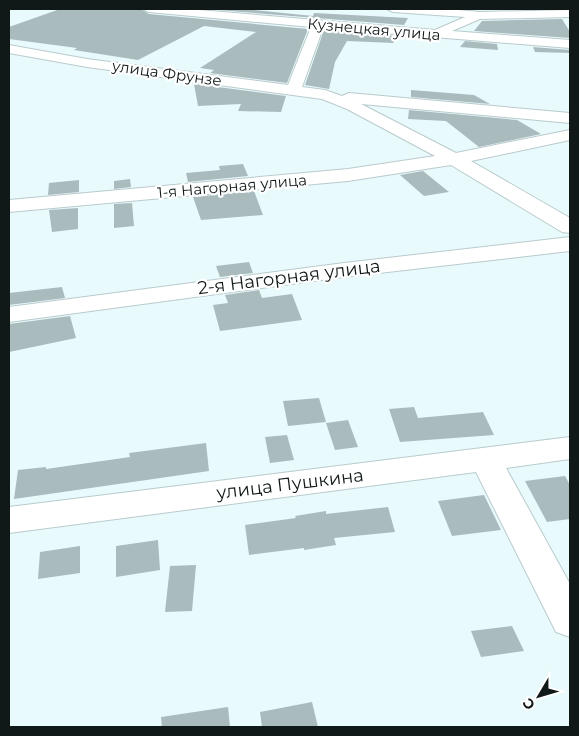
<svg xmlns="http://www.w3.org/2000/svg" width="579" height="736" viewBox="0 0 579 736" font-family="Montserrat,sans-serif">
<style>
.building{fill:#aabbbd}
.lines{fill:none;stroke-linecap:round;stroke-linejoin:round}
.minor-casing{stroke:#b9cbcd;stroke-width:2}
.minor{fill:#fff;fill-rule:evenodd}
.labels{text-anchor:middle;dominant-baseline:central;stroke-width:4.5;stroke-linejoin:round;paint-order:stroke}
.far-street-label{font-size:15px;fill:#111818;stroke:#fff}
.street-label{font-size:18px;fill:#111818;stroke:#fff}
</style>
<rect width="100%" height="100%" fill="#e8fafc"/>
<g class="building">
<polygon points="60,9 141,9 149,14 308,29 287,83 210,73 214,70 200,68 256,32 204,26 138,60 74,50 77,48 9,39 9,27"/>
<polygon points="206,9 245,9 313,16 314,13 408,18 404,25"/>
<polygon points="562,19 570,32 570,38 474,31 482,21"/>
<polygon points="324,30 398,36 393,43 347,41 335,62 329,89 305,85"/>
<polygon points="465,41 497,44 498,50 460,47"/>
<polygon points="533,47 570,50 570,53 535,52"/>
<polygon points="194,84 195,84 286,96 281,112 238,111 241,104 198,106"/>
<polygon points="411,90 474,95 490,104 411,97"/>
<polygon points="409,110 517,120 541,134 479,147 446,121 408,119"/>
<polygon points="243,164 248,176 188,182 186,173 220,170 219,166"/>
<polygon points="423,171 449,192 424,196 400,175"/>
<polygon points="130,179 131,187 114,189 114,181"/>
<polygon points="79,180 79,192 48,195 49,183"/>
<polygon points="254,191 263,215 201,220 193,197"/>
<polygon points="132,203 134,226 114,228 114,204"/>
<polygon points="78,208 78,229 52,232 49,210"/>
<polygon points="249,262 253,273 220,277 216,266"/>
<polygon points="62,287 65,298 9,305 9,293"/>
<polygon points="259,290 262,298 292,294 302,320 220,331 213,305 228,303 225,295"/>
<polygon points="70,316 76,338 9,352 9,324"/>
<polygon points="319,398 326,422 288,426 283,401"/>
<polygon points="414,407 418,418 483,412 494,435 400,442 389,409"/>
<polygon points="348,420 358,447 335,450 326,423"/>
<polygon points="287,435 294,460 270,463 265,437"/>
<polygon points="206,443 209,471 14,499 18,470 46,467 46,469 130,457 129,453"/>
<polygon points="565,476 570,485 570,519 547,522 525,481"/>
<polygon points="484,495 501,530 452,536 438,501"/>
<polygon points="388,507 395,532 334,538 336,545 304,550 304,548 249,555 245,525 296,518 295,516 326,511 326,514"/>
<polygon points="158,540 160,570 116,577 116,546"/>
<polygon points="80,546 80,573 38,579 40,552"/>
<polygon points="196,565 192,611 165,612 170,566"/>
<polygon points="512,626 524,651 481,657 471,631"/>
<polygon points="312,702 318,727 262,727 260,712"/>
<polygon points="228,707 230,727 162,727 161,717"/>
</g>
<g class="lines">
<defs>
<g id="minor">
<polygon points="143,9 187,9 435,30 465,17 393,12 387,9 447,9 480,12 570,10 570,17 480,19 452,31 570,40 570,48 323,28 302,87 325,90 342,96 349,93 570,113 570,123 361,104 456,153 570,130 570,140 471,161 570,218 570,233 562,232 451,165 348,181 9,212 9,200 348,169 435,156 347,109 322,99 87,67 9,53 9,45 87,59 288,85 311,27 149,12"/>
<polygon points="570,237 570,251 344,277 9,322 9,307 344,263"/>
<polygon points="570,437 570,459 506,468 570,584 570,637 556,632 476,472 9,533 9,507"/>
</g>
</defs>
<use href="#minor" class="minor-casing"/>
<use href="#minor" class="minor"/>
</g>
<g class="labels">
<g class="far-street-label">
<text transform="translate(374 29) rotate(5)">Кузнецкая улица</text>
<text transform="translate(167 73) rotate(8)">улица Фрунзе</text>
<text transform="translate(232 186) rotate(-5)">1-я Нагорная улица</text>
</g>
<g class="street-label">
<text transform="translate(289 277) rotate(-7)">2-я Нагорная улица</text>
<text transform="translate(290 484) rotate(-7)">улица Пушкина</text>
</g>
</g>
<rect width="579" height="736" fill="none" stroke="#111818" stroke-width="20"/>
<g transform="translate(539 696) rotate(232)" stroke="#ffffff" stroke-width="4" paint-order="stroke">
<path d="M0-4L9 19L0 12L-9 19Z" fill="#111818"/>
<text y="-8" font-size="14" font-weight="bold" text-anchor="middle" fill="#111818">С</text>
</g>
</svg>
